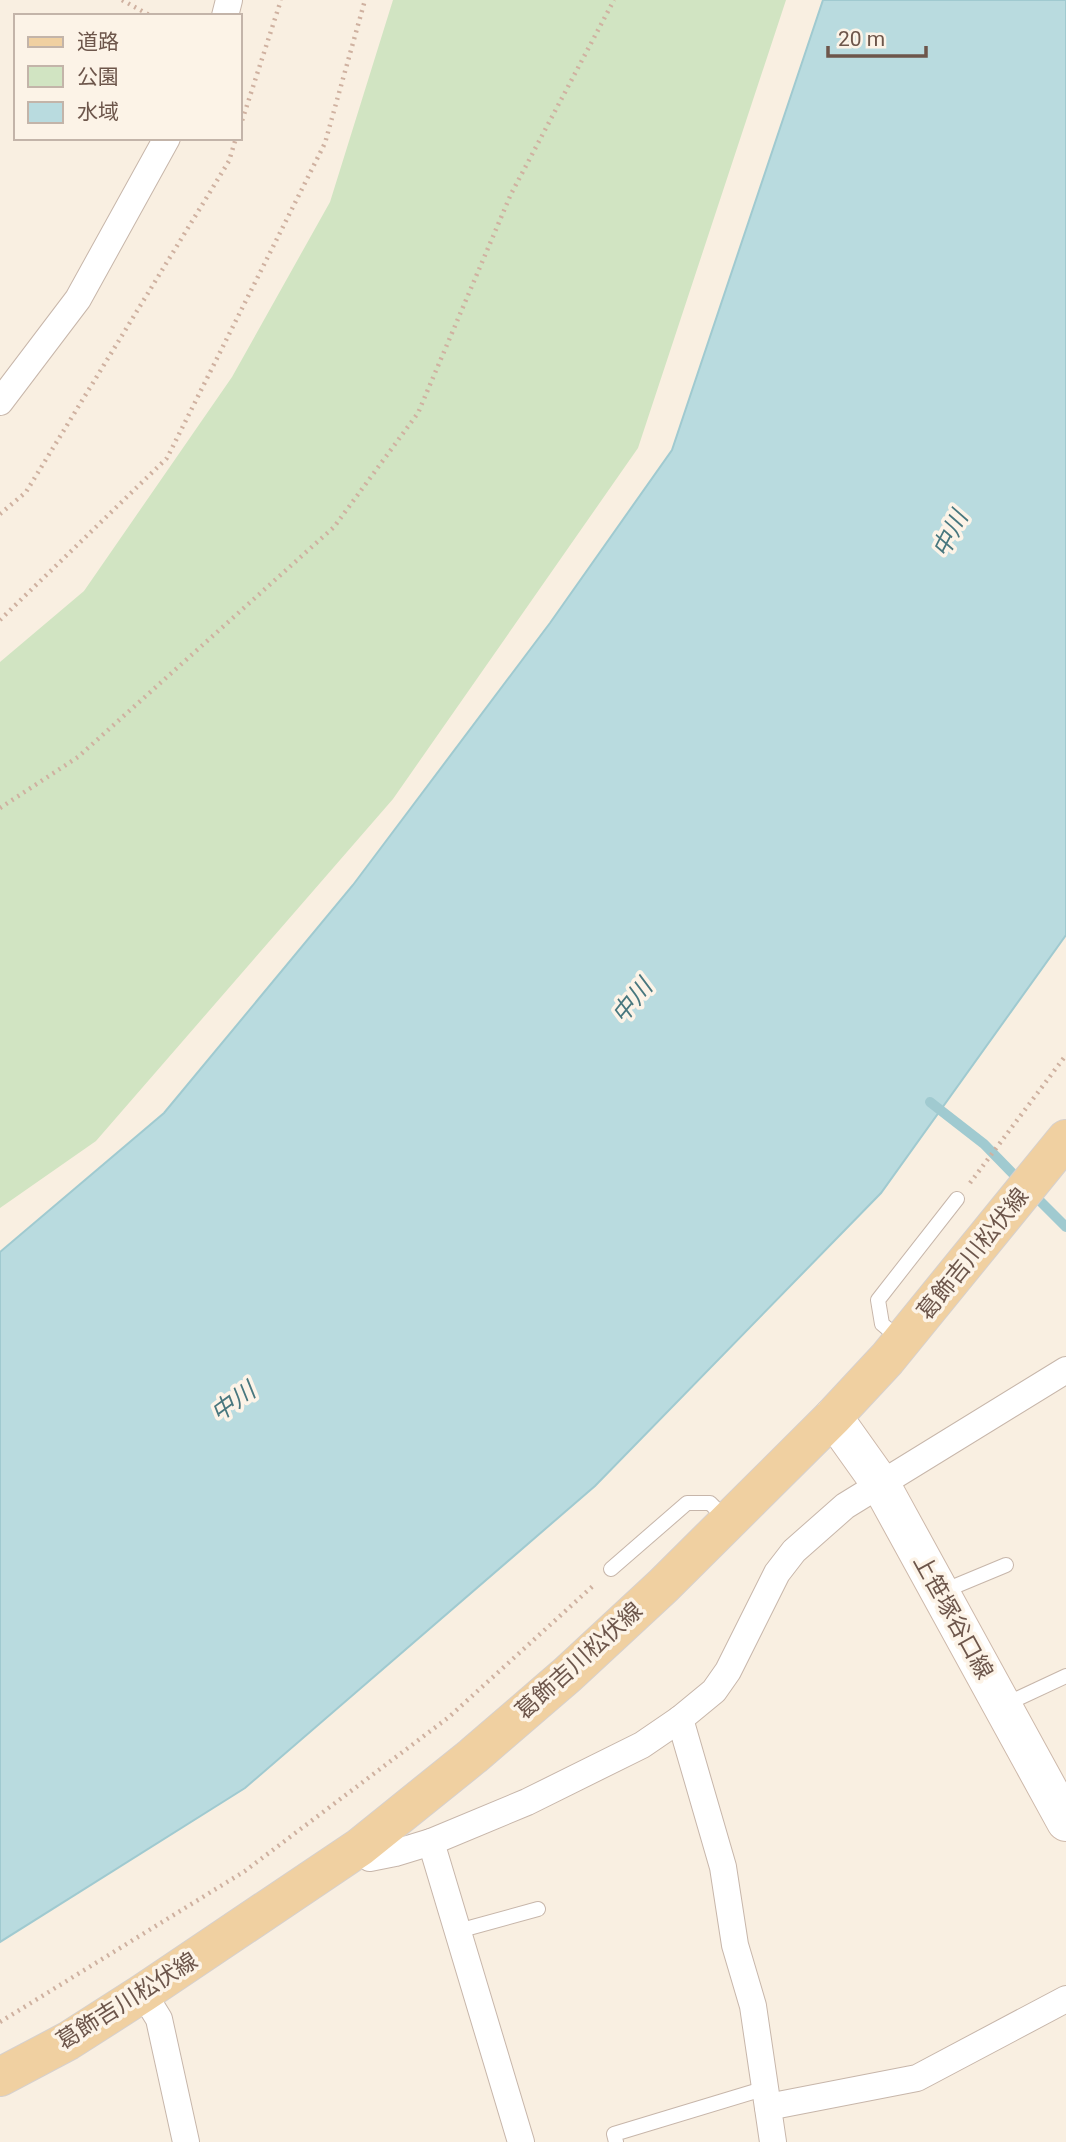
<svg xmlns="http://www.w3.org/2000/svg" width="1066" height="2142" viewBox="0 0 1066 2142" font-family="Roboto,'Noto Sans JP',sans-serif">
<style>
.green{fill:#d1e4c2}
.water{fill:#b9dbdf;stroke:#a0cad0;stroke-width:2}
.lines{fill:none;stroke-linecap:round;stroke-linejoin:round}
.stream{stroke:#a0cad0;stroke-width:10}
.lane-casing{stroke:#c7b6aa;stroke-width:16}
.street-casing{stroke:#c7b6aa;stroke-width:28}
.secondary-casing{stroke:#cdb8aa;stroke-width:40}
.primary-casing{stroke:#d6d0cd;stroke-width:40}
.path{stroke:#cfb1a0;stroke-width:4.5;stroke-dasharray:2 5;stroke-linecap:butt}
.lane{stroke:#fff;stroke-width:14}
.street{stroke:#fff;stroke-width:26}
.secondary{stroke:#fff;stroke-width:38}
.primary{stroke:#f0d0a1;stroke-width:38}
.labels{text-anchor:middle;dominant-baseline:central;stroke-width:7;stroke-linejoin:round;paint-order:stroke}
.street-label{font-size:23px;fill:#6d564b;stroke:#fcf3e7}
.water-label{font-size:24px;font-style:italic;fill:#48777e;stroke:#fcf3e7}
</style>
<rect width="100%" height="100%" fill="#f9efe1"/>
<polygon class="green" points="393,0 786,0 638,448 393,799 96,1141 0,1208 0,662 84,591 232,377 330,202"/>
<polygon class="water" points="823,0 1066,0 1066,935 881,1193 595,1486 245,1788 0,1942 0,1252 164,1113 353,885 550,623 672,450"/>
<g class="lines">
<g class="stream">
<polyline points="930,1102 984,1144 1021,1182"/>
<polyline points="1032,1193 1066,1227"/>
</g>
<defs>
<g id="lane">
<polyline points="901,1340 882,1324 878,1300 957,1199"/>
<polyline points="611,1569 687,1503 710,1503 727,1520"/>
<polyline points="941,1592 1006,1565"/>
<polyline points="1004,1705 1066,1676"/>
<polyline points="458,1931 538,1909"/>
<polyline points="616,2142 614,2134 766,2088"/>
</g>
<g id="street">
<polyline points="225,16 229,0"/>
<polyline points="0,402 78,299 167,138"/>
<polyline points="680,1719 723,1867 735,1945 753,2006 773,2142"/>
<polyline points="431,1842 521,2142"/>
<polyline points="360,1847 370,1858 395,1853 431,1842 527,1802 642,1745 680,1719 714,1691 728,1671 777,1573 794,1551 845,1506 1066,1370"/>
<polyline points="143,1993 159,2019 186,2142"/>
<polyline points="768,2107 917,2078 1066,1999"/>
</g>
<polyline id="secondary" points="833,1417 880,1483 1066,1822"/>
<polyline id="primary" points="0,2077 68,2041 143,1993 360,1847 473,1756 567,1675 663,1586 833,1417 887,1359 1066,1139"/>
</defs>
<use href="#lane" class="lane-casing"/>
<use href="#street" class="street-casing"/>
<use href="#secondary" class="secondary-casing"/>
<use href="#primary" class="primary-casing"/>
<g class="path">
<polyline points="122,0 151,16"/>
<polyline points="240,127 281,0"/>
<polyline points="0,514 26,492 229,161 236,138"/>
<polyline points="0,620 167,458 325,143 365,0"/>
<polyline points="0,808 78,757 334,527 418,413 511,194 614,0"/>
<polyline points="970,1183 1066,1055"/>
<polyline points="0,2022 245,1871 449,1717 595,1584"/>
</g>
<use href="#lane" class="lane"/>
<use href="#street" class="street"/>
<use href="#secondary" class="secondary"/>
<use href="#primary" class="primary"/>
</g>
<g class="labels">
<g class="street-label">
<text transform="translate(973 1254) rotate(-51)">葛飾吉川松伏線</text>
<text transform="translate(953 1617) rotate(61)">上笹塚谷口線</text>
<text transform="translate(579 1661) rotate(-42)">葛飾吉川松伏線</text>
<text transform="translate(127 2001) rotate(-32)">葛飾吉川松伏線</text>
</g>
<g class="water-label">
<text transform="translate(950 534) rotate(-63)">中川</text>
<text transform="translate(632 1001) rotate(-51)">中川</text>
<text transform="translate(233 1402) rotate(-36)">中川</text>
</g>
</g>
<rect x="14" y="14" width="228" height="126" fill="#fcf3e7" stroke="#c3b4a9" stroke-width="2"/>
<rect x="28" y="37" width="35" height="10" fill="#f0d0a1" stroke="#c3b4a9" stroke-width="2"/>
<text x="77" y="49" font-size="21" fill="#6d564b">道路</text>
<rect x="28" y="66" width="35" height="21" fill="#d1e4c2" stroke="#c3b4a9" stroke-width="2"/>
<text x="77" y="84" font-size="21" fill="#6d564b">公園</text>
<rect x="28" y="102" width="35" height="21" fill="#b9dbdf" stroke="#c3b4a9" stroke-width="2"/>
<text x="77" y="119" font-size="21" fill="#6d564b">水域</text>
<path d="M828 46v10h98v-10" fill="none" stroke="#6d564b" stroke-width="3.5"/>
<text x="838" y="46" font-size="21" fill="#6d564b" stroke="#fcf3e7" stroke-width="5" paint-order="stroke">20 m</text>
</svg>
